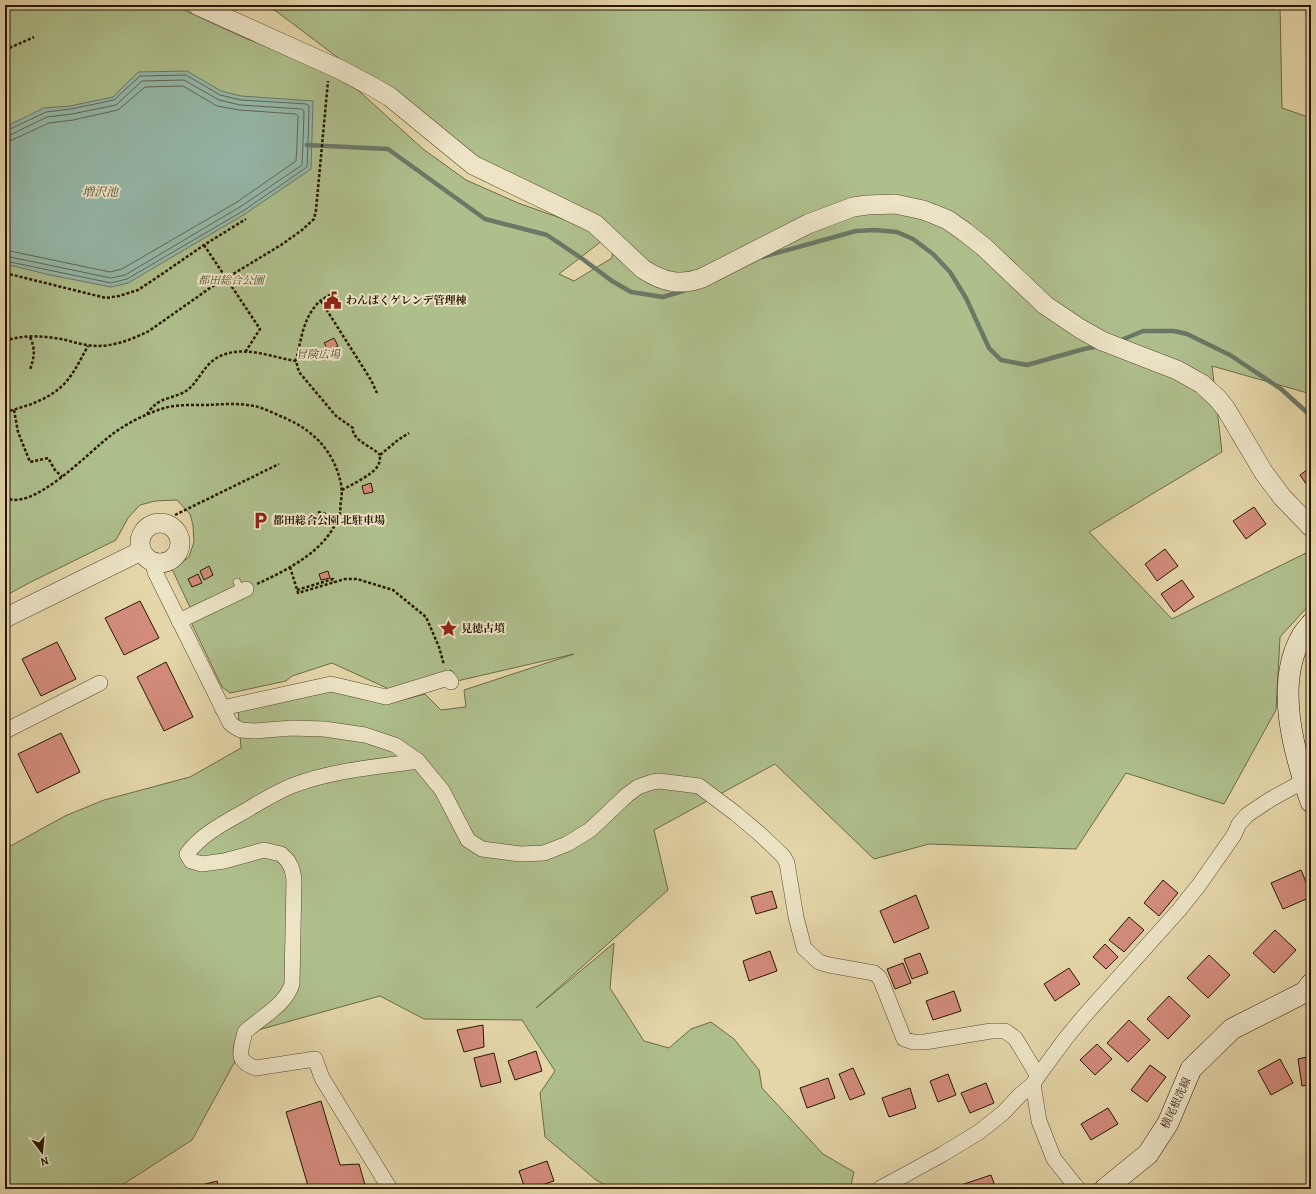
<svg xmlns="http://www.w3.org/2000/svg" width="1316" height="1194" viewBox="0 0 1316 1194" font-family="Alegreya,'Noto Serif JP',serif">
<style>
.green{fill:#aebf8c;stroke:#6c6a46;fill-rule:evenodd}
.water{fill:#95b9aa;stroke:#6a7866}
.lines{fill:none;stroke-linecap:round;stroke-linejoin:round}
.shore{stroke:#5f6856;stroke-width:1}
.stream{stroke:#6a7866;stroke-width:4.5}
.building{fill:#d38c7c;stroke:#291601}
.service-casing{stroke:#58462b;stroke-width:8}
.minor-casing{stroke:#58462b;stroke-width:16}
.tertiary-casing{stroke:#58462b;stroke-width:20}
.secondary-casing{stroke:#291601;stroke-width:22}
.path{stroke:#291601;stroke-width:2.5;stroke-dasharray:3 2;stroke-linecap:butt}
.service{stroke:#ede4c7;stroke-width:7}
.minor{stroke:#ede4c7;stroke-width:15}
.tertiary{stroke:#ede4c7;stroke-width:19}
.secondary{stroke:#ede4c7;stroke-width:21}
.labels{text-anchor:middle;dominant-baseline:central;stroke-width:4;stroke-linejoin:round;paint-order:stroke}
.park-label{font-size:11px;font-style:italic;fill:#51492b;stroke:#ede4c7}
.poi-label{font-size:11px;font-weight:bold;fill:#291601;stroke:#ede4c7;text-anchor:start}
.street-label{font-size:11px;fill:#291601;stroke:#ede4c7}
.water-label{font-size:12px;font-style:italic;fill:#4f4f3c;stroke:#ede4c7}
</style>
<rect width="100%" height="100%" fill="#e4d6a9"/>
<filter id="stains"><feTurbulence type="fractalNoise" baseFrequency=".005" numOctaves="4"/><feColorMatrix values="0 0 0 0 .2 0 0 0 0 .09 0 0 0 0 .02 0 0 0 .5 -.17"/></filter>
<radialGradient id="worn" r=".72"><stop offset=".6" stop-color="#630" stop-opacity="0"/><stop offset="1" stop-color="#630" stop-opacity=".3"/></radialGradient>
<path class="green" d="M5 5H173L247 39 307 61 359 91 423 149 466 180 518 203 597 231 473 165 390 97 276 11 260 5H1280L1282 108 1311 118V394L1212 366 1222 452 1089 532 1172 619 1306 553 1311 561V603L1280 637 1276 710 1224 804 1126 773 1076 849 929 844 874 859 775 764 654 830 668 890 536 1008 614 943 610 988 644 1041 669 1048 691 1029 711 1022 734 1039 759 1070 762 1088 823 1154 854 1172 850 1189H613L596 1180 545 1137 540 1093 555 1071 522 1020 424 1019 380 996 251 1032 192 1140 116 1189H5V849L65 816 104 800 190 777 241 748 238 709 330 690 387 704 425 694 441 710 466 707 464 690 574 654 457 681 451 670 389 689 332 663 292 676 286 681 230 693 222 687 190 620 195 618 172 569 189 557 194 542 193 525 190 514 177 500 155 501 140 505 128 518 116 540 29 583 5 596ZM607 237 613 241 612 258 574 281 559 274Z"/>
<polygon class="water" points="187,71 221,91 241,96 313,101 311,169 245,214 128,283 111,287 50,275 5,264 5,127 44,108 70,106 113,97 138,72"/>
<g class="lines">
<g class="shore">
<polyline points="5,130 8,130 46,112 71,109 114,100 140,76 186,75 220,95 241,100 307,104 309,106 308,144 307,167 243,211 127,279 111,283 5,261"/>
<polyline points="5,135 10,135 47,117 72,114 116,105 142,81 184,80 219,100 240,105 302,109 304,111 303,144 302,165 240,207 125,275 111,278 5,256"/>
<polyline points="5,141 12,140 49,123 73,120 118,110 145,87 183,86 217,106 239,110 296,114 298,116 297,144 296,161 237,202 122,269 110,272 5,250"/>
</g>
<g class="stream">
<polyline points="307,145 388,149 485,219 547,235 584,260 612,281 631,292 663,297 686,290"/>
<polyline points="762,257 856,231 875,230 897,232 913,239 933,254 950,272 966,298 989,348 1001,360 1027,365 1084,349 1099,346"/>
<polyline points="1119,341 1143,331 1174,331 1187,334 1230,355 1281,389 1311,416"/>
</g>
</g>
<g class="building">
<polygon points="335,295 338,302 332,306 328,299"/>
<polygon points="334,338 338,346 329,351 324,343"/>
<polygon points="1311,467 1311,491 1300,475"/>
<polygon points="371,483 373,492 364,494 362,486"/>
<polygon points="1254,507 1266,524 1246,539 1233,521"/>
<polygon points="1165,549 1178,566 1157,581 1145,564"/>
<polygon points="209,566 213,575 204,580 200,571"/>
<polygon points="328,571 330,578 321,580 319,574"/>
<polygon points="198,574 202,583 192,587 188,579"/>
<polygon points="1182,580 1194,597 1174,612 1161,594"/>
<polygon points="140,601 159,638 124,655 105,618"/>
<polygon points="57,642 76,679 41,696 22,659"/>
<polygon points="166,662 193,717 164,731 137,677"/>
<polygon points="61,733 80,772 37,793 18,754"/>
<polygon points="1301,870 1311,894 1311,897 1283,909 1271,883"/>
<polygon points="1163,880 1178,893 1159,916 1144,903"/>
<polygon points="772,891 777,908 756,914 751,897"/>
<polygon points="916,895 929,928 894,943 880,911"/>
<polygon points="1129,917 1144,930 1124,952 1109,940"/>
<polygon points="1275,930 1296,950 1274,973 1253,953"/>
<polygon points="1105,944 1118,957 1106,969 1093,957"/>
<polygon points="770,951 777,971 749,981 743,961"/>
<polygon points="920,953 928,973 912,979 904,959"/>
<polygon points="1209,955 1230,975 1208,998 1187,978"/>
<polygon points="903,963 911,983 895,989 887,969"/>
<polygon points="1069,968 1080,984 1055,1001 1044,984"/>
<polygon points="954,991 961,1011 933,1020 926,1001"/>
<polygon points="1169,996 1190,1016 1168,1039 1147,1019"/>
<polygon points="1129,1020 1150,1040 1128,1062 1107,1043"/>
<polygon points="483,1025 484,1047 464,1052 457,1030"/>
<polygon points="1097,1044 1112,1059 1095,1075 1080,1060"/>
<polygon points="536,1051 542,1071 515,1080 508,1061"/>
<polygon points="494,1053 501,1082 481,1087 474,1058"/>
<polygon points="1311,1056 1311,1084 1302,1086 1298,1059"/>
<polygon points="1280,1059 1293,1083 1271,1095 1258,1071"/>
<polygon points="1150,1065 1166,1077 1147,1102 1131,1090"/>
<polygon points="853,1068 865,1094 850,1100 839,1074"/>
<polygon points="948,1074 956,1095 938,1102 930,1081"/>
<polygon points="828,1078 835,1098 807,1108 800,1088"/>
<polygon points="986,1083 994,1103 970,1113 961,1093"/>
<polygon points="910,1088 916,1108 889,1117 882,1098"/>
<polygon points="321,1101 340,1165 359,1164 366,1188 361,1189 309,1189 286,1112"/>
<polygon points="1108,1108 1118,1124 1091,1140 1081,1124"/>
<polygon points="547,1161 554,1181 530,1189 525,1189 519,1171"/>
<polygon points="991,1175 996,1189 962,1189 961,1185"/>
<polygon points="217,1181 219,1189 194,1189 194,1187"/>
</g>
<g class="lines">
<defs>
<polyline id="service" points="237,582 242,592"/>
<g id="minor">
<polyline points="153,562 155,572 230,723 235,727 241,730 254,731 292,728 324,729 365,735 395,745 418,761 442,790 468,840 482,849 520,854 544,853 567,844 590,830 627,795 638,787 652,782 659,781 699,786 735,813 761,835 783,856 787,863 796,917 804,948 819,962 829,965 874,973 879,977 882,983 904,1039 913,1042 925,1042 991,1031 1005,1031 1015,1038 1038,1076"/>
<polyline points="179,621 246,589"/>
<polyline points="222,708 331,684 386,697 448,678 451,682"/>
<polyline points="5,731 100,683"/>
<polyline points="1033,1084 1039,1121 1054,1159 1078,1189"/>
<path d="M390 1189 322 1078 315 1059 256 1068C234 1061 241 1050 245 1032 261 1017 285 1006 292 984L294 879 292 869 288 861 281 854 264 850 224 861 202 864 191 861 187 854C199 837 220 825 238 815 256 805 275 792 294 785 334 770 377 767 418 761"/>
<polyline points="879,1189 943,1154 979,1132 1003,1113 1020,1095 1033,1084 1038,1076 1066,1038 1085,1015 1179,910 1199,885 1234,835 1239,824 1247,815 1271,799 1304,781"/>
</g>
<g id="tertiary">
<path d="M197 5 341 70 373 87 390 97 473 165 587 220 595 224 643 269C663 282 680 286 702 278L808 224 853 207 867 205 895 204 923 210 936 215 948 220 965 232 984 247 1045 305 1079 328 1102 341 1177 370 1202 384 1218 399 1226 409 1264 473 1282 497 1311 527"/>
<circle cx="160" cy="543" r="20"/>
<polyline points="5,618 141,551"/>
</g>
<g id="secondary">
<path d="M1311 624C1308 628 1304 632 1302 636 1274 684 1294 753 1311 802"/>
<polyline points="1105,1189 1148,1154 1168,1123 1191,1069 1232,1029 1305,992 1311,984"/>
</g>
</defs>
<use href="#service" class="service-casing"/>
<use href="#minor" class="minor-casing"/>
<use href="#tertiary" class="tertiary-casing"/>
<use href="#secondary" class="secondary-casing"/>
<g class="path">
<polyline points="5,50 34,37"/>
<polyline points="204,245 260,329 246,351"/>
<polyline points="5,273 106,298 119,296 138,290 162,274 204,245 246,219"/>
<polyline points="321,301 371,380 377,393"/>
<polyline points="5,333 8,340"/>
<path d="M30 337C36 350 34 357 30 370"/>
<path d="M5 341C24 334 46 336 66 340 73 342 80 344 87 345 108 349 131 340 149 331L210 288 281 245 302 230 314 219 316 210 328 81"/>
<path d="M296 361C301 340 303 317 320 301 324 298 329 296 333 293"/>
<polyline points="14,410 18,432 30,462 48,458 55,470 62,477"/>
<path d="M5 412C27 406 49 400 65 383 75 372 81 358 88 346"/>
<path d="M147 414C149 411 152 407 155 405 162 398 177 397 186 391 197 384 203 367 215 359 240 343 270 357 296 361L299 372 336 416 353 428C351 440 373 447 380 455"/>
<path d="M342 490C351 485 372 475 377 467 380 463 380 459 380 455L398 440 409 433"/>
<path d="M5 497C31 514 90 451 110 436 124 425 143 415 161 409 176 404 193 405 209 405 223 404 239 403 254 406 264 408 275 414 285 418 314 431 334 451 341 484 342 490 342 495 341 501 340 506 341 512 339 516 326 551 289 569 257 584"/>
<polyline points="318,512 338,517"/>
<polyline points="175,515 279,464"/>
<polyline points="290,567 298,593 345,579 357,579 393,590 426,617 439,647 444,665"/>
<polyline points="297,590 333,579 334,582"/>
</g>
<use href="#service" class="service"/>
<use href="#minor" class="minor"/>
<use href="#tertiary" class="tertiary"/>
<use href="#secondary" class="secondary"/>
</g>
<defs>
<symbol id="civic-bare" viewBox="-9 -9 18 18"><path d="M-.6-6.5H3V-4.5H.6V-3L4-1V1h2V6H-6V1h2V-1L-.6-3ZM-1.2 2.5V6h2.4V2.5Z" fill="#8f2418" stroke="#ede4c7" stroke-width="2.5" paint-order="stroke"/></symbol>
<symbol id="parking-bare" viewBox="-9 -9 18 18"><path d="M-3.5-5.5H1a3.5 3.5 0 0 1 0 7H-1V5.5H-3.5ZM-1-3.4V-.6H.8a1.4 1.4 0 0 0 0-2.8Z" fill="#8f2418" stroke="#ede4c7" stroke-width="2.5" paint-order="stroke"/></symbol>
<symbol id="sight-bare" viewBox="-9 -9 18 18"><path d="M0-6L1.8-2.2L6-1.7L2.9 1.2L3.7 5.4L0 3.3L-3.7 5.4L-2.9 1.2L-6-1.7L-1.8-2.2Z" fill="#8f2418" stroke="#ede4c7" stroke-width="2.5" paint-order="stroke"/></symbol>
</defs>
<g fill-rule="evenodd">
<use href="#civic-bare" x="320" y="288" width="25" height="25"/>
<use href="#parking-bare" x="248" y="508" width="25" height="25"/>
<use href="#sight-bare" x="436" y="616" width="25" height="25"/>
</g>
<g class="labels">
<g class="park-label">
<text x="231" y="280">都田総合公園</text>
<text x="318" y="354">冒険広場</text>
</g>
<g class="poi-label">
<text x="346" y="300">わんぱくゲレンデ管理棟</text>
<text x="273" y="520">都田総合公園 北駐車場</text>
<text x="461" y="628">見徳古墳</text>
</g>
<g class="street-label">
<text transform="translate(1176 1103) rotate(-65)">横尾根洗線</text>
</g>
<g class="water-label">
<text x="100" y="192">増沢池</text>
</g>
</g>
<rect width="1316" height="1194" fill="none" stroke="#e4d6a9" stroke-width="20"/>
<rect x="6" y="6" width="1304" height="1182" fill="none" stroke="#291601" stroke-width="2"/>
<rect x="10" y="10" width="1296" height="1174" fill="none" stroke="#291601"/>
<g transform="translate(42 1152) rotate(164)" stroke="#ede4c7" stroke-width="3" paint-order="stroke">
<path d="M0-3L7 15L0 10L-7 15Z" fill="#291601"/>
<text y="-6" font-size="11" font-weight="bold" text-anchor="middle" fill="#291601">N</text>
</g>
<rect width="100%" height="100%" filter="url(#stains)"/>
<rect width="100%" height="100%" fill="url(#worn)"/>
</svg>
